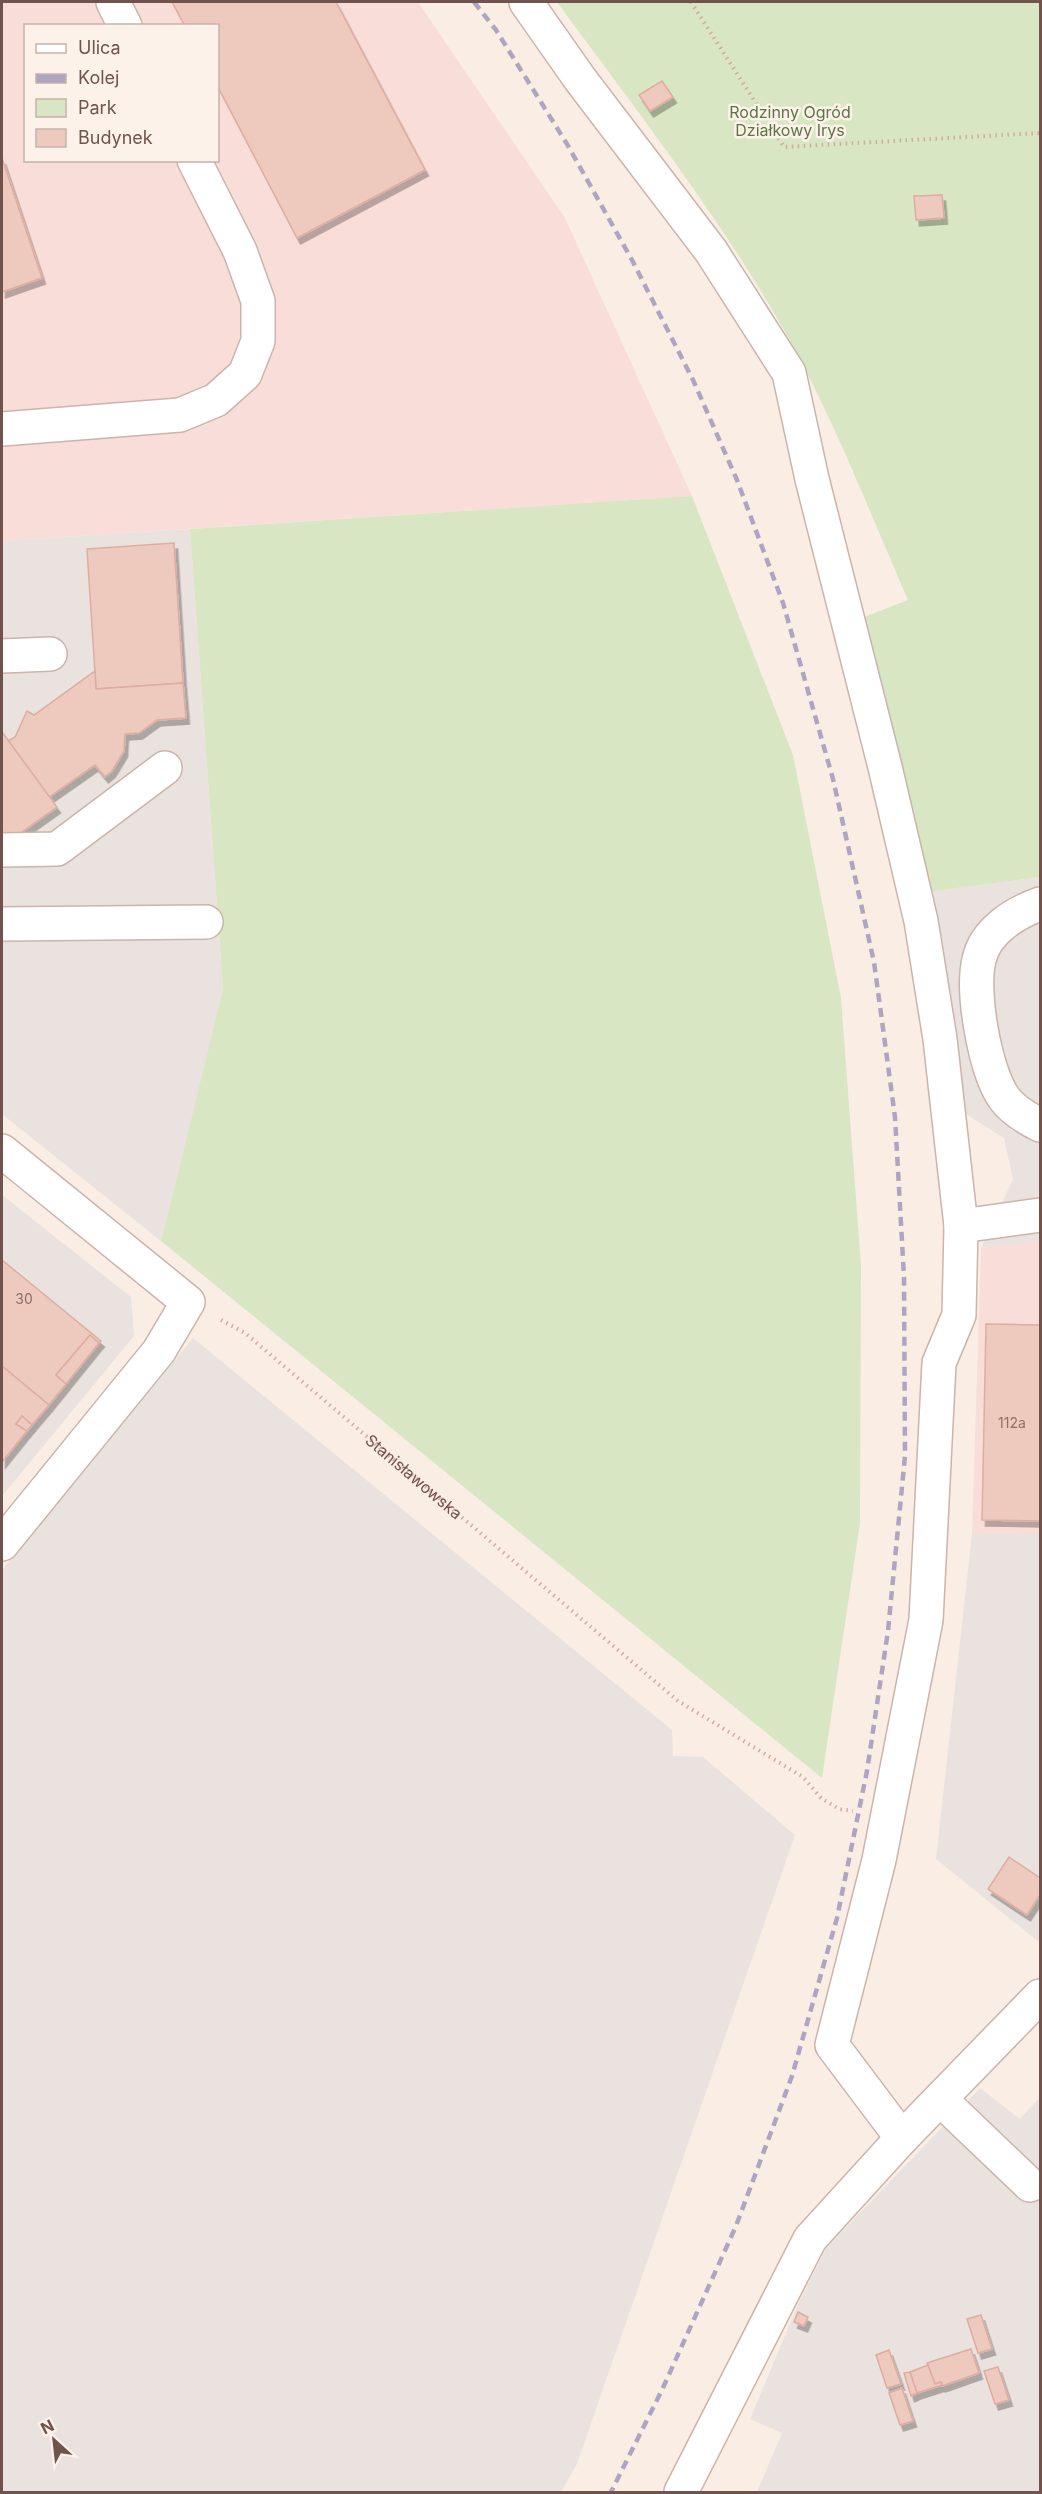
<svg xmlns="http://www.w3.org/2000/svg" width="1042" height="2494" viewBox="0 0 1042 2494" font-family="Inter,sans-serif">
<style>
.commercial{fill:#f9ddd9;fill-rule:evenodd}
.industrial{fill:#eae2de}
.green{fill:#d8e6c4}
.building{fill:#edc9be;stroke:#deada0;stroke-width:1.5;filter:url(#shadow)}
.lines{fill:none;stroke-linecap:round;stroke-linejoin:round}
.minor-casing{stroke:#cab4ac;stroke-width:36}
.path{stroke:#d1aca2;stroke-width:4;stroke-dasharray:1.5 4.5;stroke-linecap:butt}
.minor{stroke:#fff;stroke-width:33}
.rail{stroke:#afa4c2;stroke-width:4.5;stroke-dasharray:9 6;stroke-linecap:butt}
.labels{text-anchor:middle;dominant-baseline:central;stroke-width:5;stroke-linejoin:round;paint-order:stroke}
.number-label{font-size:14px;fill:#8f7068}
.park-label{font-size:16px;fill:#5c7545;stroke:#fdf2ea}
.street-label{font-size:16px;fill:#70534c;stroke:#fdf2ea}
</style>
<defs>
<filter id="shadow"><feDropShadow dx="3.5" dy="6" stdDeviation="0" flood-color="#0004"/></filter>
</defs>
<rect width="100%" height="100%" fill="#faeee4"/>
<g class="commercial">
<path d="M2 2H418L565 218 692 496 2 541ZM26 26H218V160H26Z"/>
<polygon points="1040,1240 1040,1533 972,1534 981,1248"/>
</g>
<g class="industrial">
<polygon points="190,529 223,989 161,1241 2,1114 2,541"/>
<polygon points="1040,877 1040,1240 981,1248 1013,1179 1004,1138 961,1111 926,892"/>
<polygon points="2,1195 131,1297 134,1336 2,1496"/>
<polygon points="193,1338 672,1730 673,1756 703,1757 795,1835 577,2464 561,2492 2,2492 2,1570"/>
<polygon points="1040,1533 1040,1943 936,1859 972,1534"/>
<polygon points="980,2088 1020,2119 1040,2097 1040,2492 757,2492 782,2433 750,2419 800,2300 827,2247"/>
</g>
<g class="green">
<path d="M557 2H1040V877L926 892 859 619 908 600C870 513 835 422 789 339 724 222 636 110 557 2Z"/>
<polygon points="692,496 793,755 841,998 861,1265 860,1523 822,1778 161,1241 223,989 190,529"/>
</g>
<g class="building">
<polygon points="172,2 336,2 425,170 297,238 218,87 218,26 185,26"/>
<polygon points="662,81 673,97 650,111 639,95"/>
<polygon points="2,158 42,278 2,292"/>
<polygon points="942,195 944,218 916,220 914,196"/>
<polygon points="174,543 183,683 96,689 87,549"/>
<polygon points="95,671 96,689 183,683 186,718 157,720 139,733 125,734 124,751 112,771 105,777 95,765 49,797 8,741 15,737 27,711 34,715"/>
<polygon points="2,732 57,807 2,846"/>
<polygon points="2,1260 101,1341 99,1343 90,1335 56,1375 66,1384 49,1405 2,1366"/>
<polygon points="986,1324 1040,1325 1040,1521 982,1520"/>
<polygon points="90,1335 99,1343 66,1384 56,1375"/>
<polygon points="2,1366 49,1405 32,1425 22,1416 16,1424 27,1431 2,1462"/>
<polygon points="22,1416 32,1425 27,1431 16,1424"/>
<polygon points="1009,1857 1040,1878 1040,1895 1027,1915 988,1889"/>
<polygon points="798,2312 808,2317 804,2326 794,2322"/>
<polygon points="981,2315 992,2349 978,2353 967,2319"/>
<polygon points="971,2349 979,2373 942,2386 941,2382 935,2384 927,2363"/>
<polygon points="889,2350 901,2384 887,2388 876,2355"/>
<polygon points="928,2365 935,2384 941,2382 942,2385 917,2393 910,2372"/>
<polygon points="998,2367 1009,2400 995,2404 984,2371"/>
<polygon points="910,2372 917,2393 911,2396 904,2373"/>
<polygon points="902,2388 913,2421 900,2425 889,2393"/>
</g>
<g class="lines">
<defs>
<g id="minor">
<polyline points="113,2 125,26"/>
<polyline points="526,2 580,79 711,251 789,373 812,479 885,767 921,921 940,1039 961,1226 959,1315 939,1363 926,1620 879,1860 832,2045 902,2138"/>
<polyline points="2,429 180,415 216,400 245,374 258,341 258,301 240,251 194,160"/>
<polyline points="2,656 50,654"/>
<polyline points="2,850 57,849 165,768"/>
<path d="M1040 904C1015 913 985 931 979 960 971 992 985 1071 1004 1098 1012 1109 1028 1119 1040 1125"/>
<polyline points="2,924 206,922"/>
<polyline points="2,1151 188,1302 159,1351 2,1544"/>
<polyline points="961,1226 1040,1215"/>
<polyline points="940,2099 1030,2185"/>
<polyline points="681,2492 810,2239 902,2138 1040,1996"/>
</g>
</defs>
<use href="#minor" class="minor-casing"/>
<g class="path">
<polyline points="691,2 784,147 1040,133"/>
<path id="s1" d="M221 1320 245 1333 678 1701 803 1777 821 1798 839 1809 853 1811"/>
</g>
<use href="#minor" class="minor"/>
<polyline class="rail" points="474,2 496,30 567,144 632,260 693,380 737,480 783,603 833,779 874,962 895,1117 904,1277 905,1456 888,1631 867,1771 837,1918 792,2076 736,2226 662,2390 611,2492"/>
</g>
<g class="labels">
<g class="number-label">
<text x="24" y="1298">30</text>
<text x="1012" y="1422">112a</text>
</g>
<g class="park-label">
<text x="790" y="112">Rodzinny Ogród<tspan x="790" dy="18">Działkowy Irys</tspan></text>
</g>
<g class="street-label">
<text stroke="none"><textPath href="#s1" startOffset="249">Stanisławowska</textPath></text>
</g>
</g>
<rect width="1042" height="2494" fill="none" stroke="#70534c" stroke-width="6"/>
<rect x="24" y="24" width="195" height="138" fill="#fdf2ea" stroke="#c5b2ab" stroke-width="1.5"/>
<rect x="36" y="44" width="30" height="9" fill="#ffffff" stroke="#c5b2ab" stroke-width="1.5"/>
<text x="78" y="54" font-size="18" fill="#70534c">Ulica</text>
<rect x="36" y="74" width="30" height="9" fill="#afa4c2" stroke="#c5b2ab" stroke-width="1.5"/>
<text x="78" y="84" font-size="18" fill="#70534c">Kolej</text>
<rect x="36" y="99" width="30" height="18" fill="#d8e6c4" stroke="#c5b2ab" stroke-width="1.5"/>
<text x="78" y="114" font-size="18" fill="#70534c">Park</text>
<rect x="36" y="129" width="30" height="18" fill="#edc9be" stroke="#c5b2ab" stroke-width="1.5"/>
<text x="78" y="144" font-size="18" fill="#70534c">Budynek</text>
<g transform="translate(54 2440) rotate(333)" stroke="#fdf2ea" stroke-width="4.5" paint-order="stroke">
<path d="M0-4.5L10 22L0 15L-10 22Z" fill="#70534c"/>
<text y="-9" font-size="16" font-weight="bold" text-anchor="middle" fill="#70534c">N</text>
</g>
</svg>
